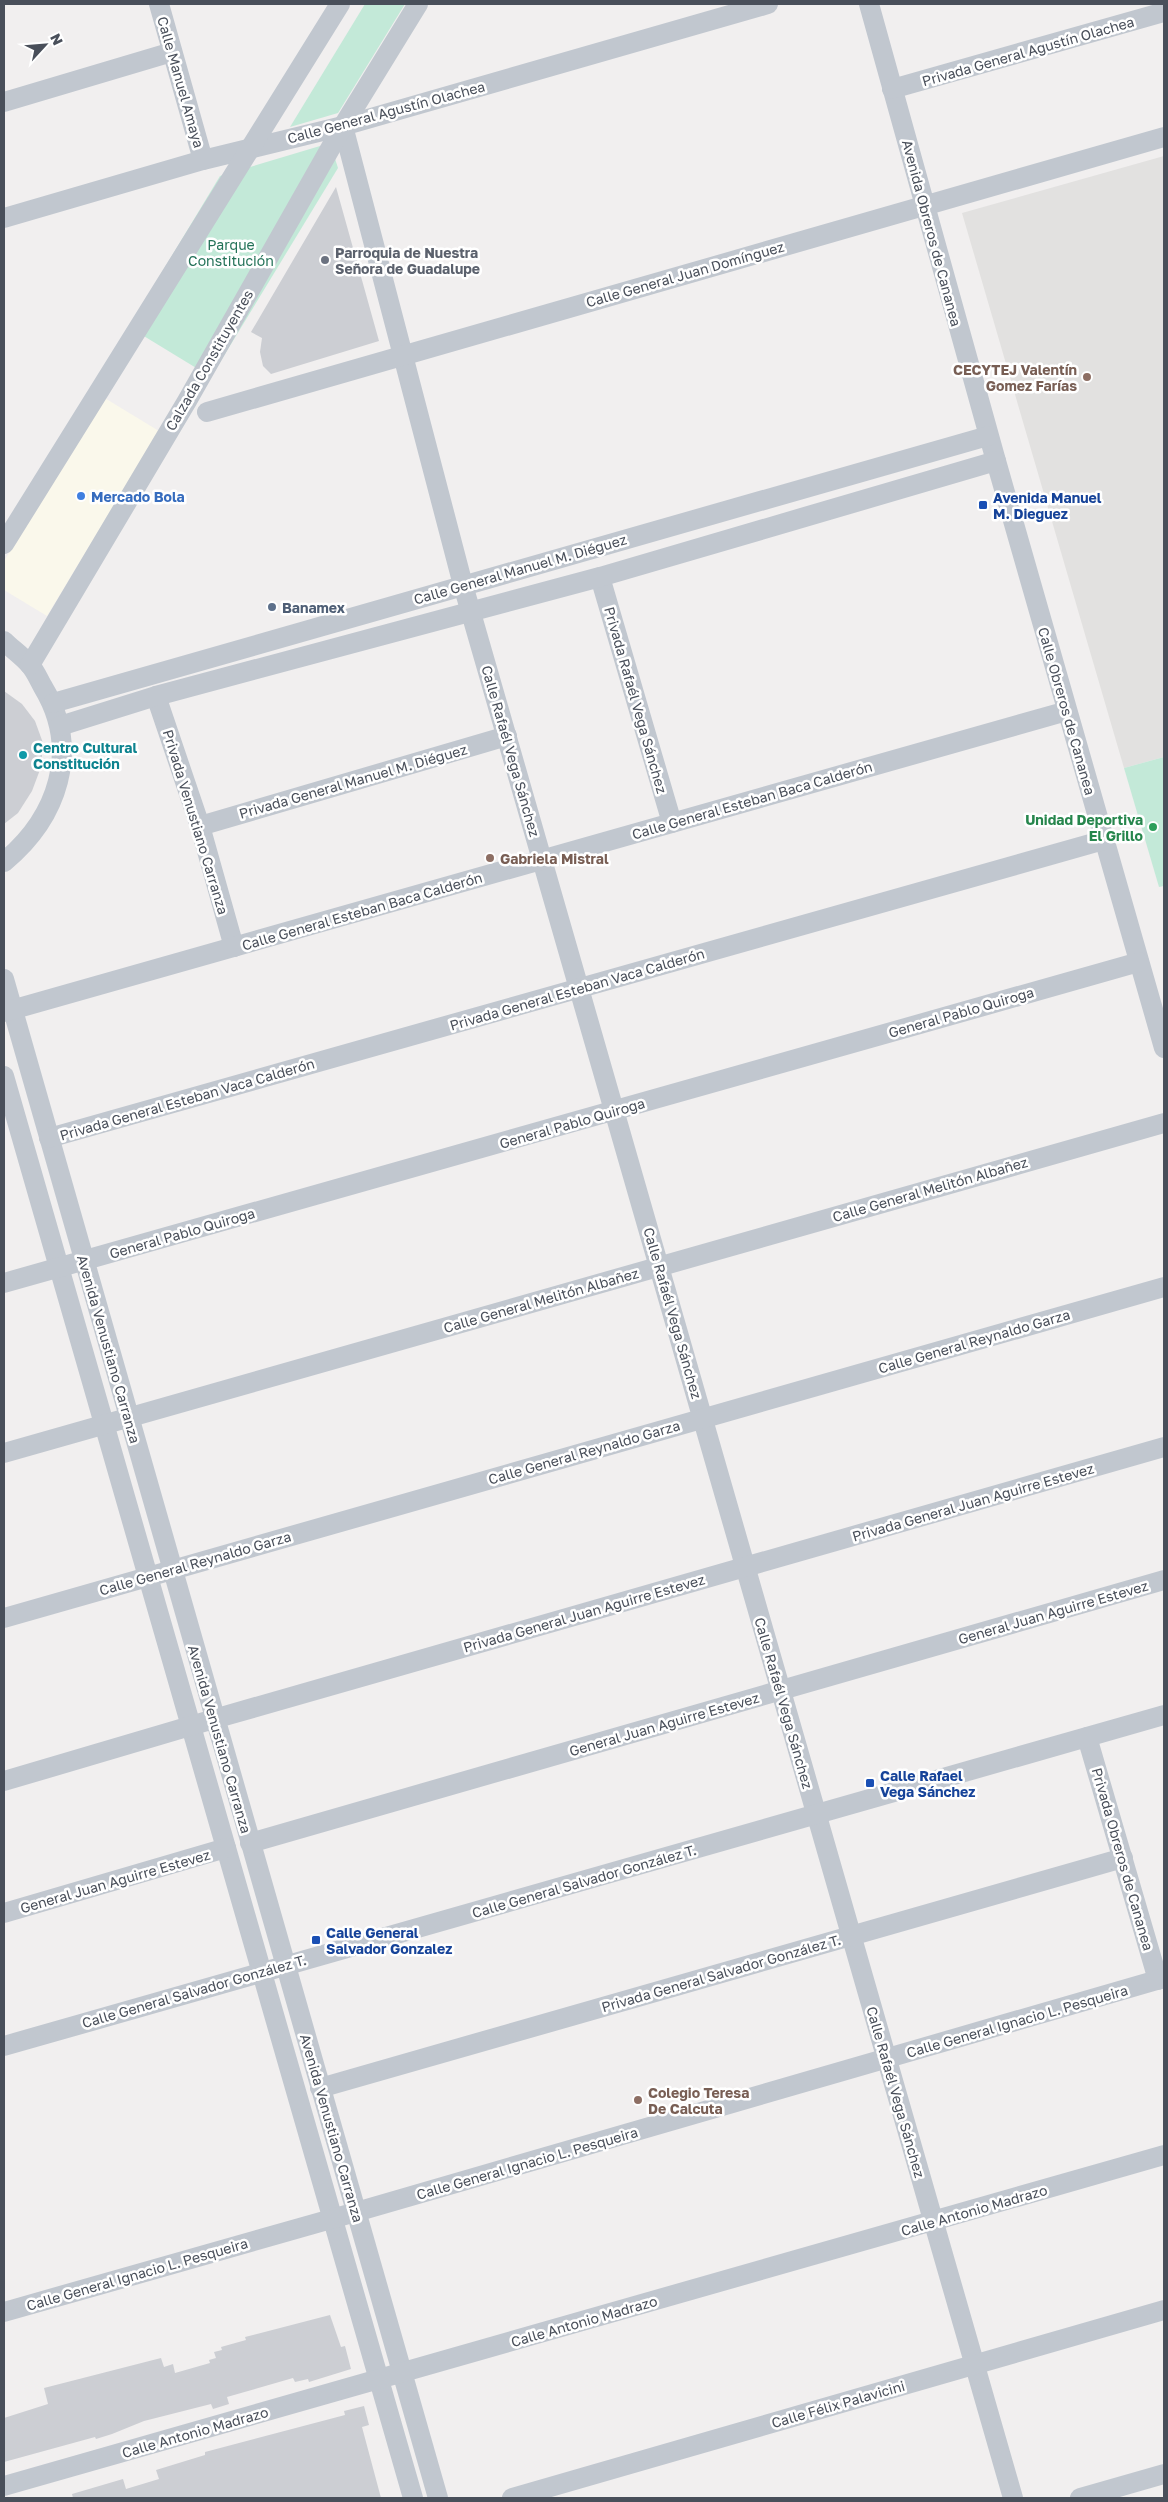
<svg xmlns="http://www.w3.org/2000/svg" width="1168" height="2502" viewBox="0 0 1168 2502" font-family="'Golos Text',sans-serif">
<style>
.commercial{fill:#faf8eb}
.education{fill:#e2e1e0}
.green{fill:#c3e9d8}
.building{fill:#ccced3}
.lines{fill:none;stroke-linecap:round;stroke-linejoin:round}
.minor{stroke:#c1c7cf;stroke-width:20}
.worship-dot{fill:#6b7280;stroke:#fff;stroke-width:2}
.education-dot{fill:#8d6e63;stroke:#fff;stroke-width:2}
.shop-dot{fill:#3f7fe0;stroke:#fff;stroke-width:2}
.transit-dot{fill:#1a4fb4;stroke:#fff;stroke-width:2}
.service-dot{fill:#5c6f8a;stroke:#fff;stroke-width:2}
.culture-dot{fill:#0f9aa8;stroke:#fff;stroke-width:2}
.leisure-dot{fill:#2e9e5b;stroke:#fff;stroke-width:2}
.labels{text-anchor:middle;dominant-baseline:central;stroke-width:5;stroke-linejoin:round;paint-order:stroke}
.street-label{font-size:14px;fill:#494f5a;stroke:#fff}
.park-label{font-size:14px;fill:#237258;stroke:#fff}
.worship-label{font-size:14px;font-weight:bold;fill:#5b616d;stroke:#fff;text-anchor:start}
.education-label{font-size:14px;font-weight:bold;fill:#785e54;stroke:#fff;text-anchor:start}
.shop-label{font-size:14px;font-weight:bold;fill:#366cbe;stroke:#fff;text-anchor:start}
.transit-label{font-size:14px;font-weight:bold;fill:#164399;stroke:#fff;text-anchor:start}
.service-label{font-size:14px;font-weight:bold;fill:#4e5e75;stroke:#fff;text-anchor:start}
.culture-label{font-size:14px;font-weight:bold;fill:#0d838f;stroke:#fff;text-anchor:start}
.leisure-label{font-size:14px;font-weight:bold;fill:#27864d;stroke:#fff;text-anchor:end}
</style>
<rect width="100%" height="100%" fill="#f1efef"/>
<polygon class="commercial" points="103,397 159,431 47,616 4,590 4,561"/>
<polygon class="education" points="1164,156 1164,757 1124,768 962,213"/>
<g class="green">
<polygon points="365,4 405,4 338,113 290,127"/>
<polygon points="330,143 338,168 211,377 129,327 220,176"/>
<polygon points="1164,757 1164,886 1159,887 1124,768"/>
</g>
<g class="building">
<polygon points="336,187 379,341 271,374 263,366 260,352 262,338 251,332"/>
<polygon points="4,691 22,704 35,721 43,743 41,767 32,791 18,813 4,824"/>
<polygon points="330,2315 341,2347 345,2346 351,2369 309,2382 308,2379 295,2382 293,2378 227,2397 229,2404 213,2409 211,2404 144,2421 112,2434 96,2439 95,2437 4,2462 4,2418 48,2404 44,2388 161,2358 164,2367 173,2364 175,2373 210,2363 209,2360 216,2358 214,2352 222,2350 221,2347 246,2340 245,2337"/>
<polygon points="364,2406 369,2425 362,2427 381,2498 73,2498 72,2494 123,2479 126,2489 159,2479 156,2470 205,2455 205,2452 345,2415 344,2411"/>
</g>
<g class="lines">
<g class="minor">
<polyline points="159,4 203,160"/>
<polyline points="869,4 996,461 1164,1048"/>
<polyline points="892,89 1164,12"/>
<polyline points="4,102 172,52"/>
<polyline points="343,126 463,585 1013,2498"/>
<polyline points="4,218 203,160 343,126 768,4"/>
<polyline points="207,412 1164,137"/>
<polyline points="4,544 340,4"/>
<polyline points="600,577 672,823"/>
<path d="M4 641C12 649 22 656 29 664 35 670 39 680 43 687 81 750 58 817 4 862"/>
<polyline points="30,665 187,401 343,126 418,4"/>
<polyline points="156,696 200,826 234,947"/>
<polyline points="53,703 988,436"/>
<polyline points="60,726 156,696 600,577 996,461"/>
<polyline points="200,826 507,736"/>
<polyline points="4,979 438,2498"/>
<polyline points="4,1012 1067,711"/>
<polyline points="4,1076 413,2498"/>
<polyline points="49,1138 1104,840"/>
<polyline points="4,1283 1139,962"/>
<polyline points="4,1453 1164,1123"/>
<polyline points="4,1618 1164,1287"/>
<polyline points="1087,1737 1158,1980"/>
<polyline points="4,1781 214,1719 1164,1447"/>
<polyline points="250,1843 1164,1580"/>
<polyline points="4,1913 226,1848"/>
<polyline points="4,2046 1164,1715"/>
<polyline points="320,2088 1123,1858"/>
<polyline points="4,2312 356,2212 1164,1978"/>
<polyline points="4,2486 1164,2155"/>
<polyline points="512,2498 1164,2310"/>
<polyline points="1080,2498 1164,2474"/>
</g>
</g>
<circle class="worship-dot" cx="325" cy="260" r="5"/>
<g class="education-dot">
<circle cx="1087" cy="377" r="5"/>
<circle cx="490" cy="858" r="5"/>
<circle cx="638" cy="2100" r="5"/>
</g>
<circle class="shop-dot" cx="81" cy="496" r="5"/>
<g class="transit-dot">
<rect x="978" y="500" width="10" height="10" rx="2.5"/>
<rect x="865" y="1778" width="10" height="10" rx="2.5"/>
<rect x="311" y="1935" width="10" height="10" rx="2.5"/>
</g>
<circle class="service-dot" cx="272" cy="607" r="5"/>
<circle class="culture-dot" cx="23" cy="755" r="5"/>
<circle class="leisure-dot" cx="1153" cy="827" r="5"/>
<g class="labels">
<g class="street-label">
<text transform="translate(1028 51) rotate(-16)">Privada General Agustín Olachea</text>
<text transform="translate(181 82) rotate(74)">Calle Manuel Amaya</text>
<text transform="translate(386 112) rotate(-15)">Calle General Agustín Olachea</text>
<text transform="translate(932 233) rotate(75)">Avenida Obreros de Cananea</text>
<text transform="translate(685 274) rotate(-16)">Calle General Juan Domínguez</text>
<text transform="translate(209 360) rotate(-60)">Calzada Constituyentes</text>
<text transform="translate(520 569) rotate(-16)">Calle General Manuel M. Diéguez</text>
<text transform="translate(636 700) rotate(74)">Privada Rafaél Vega Sánchez</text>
<text transform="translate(1067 711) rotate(74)">Calle Obreros de Cananea</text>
<text transform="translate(511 751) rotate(74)">Calle Rafaél Vega Sánchez</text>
<text transform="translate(353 781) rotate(-16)">Privada General Manuel M. Diéguez</text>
<text transform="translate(752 800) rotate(-16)">Calle General Esteban Baca Calderón</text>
<text transform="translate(196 822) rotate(73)">Privada Venustiano Carranza</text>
<text transform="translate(362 911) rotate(-16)">Calle General Esteban Baca Calderón</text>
<text transform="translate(577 989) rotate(-16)">Privada General Esteban Vaca Calderón</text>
<text transform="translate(961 1012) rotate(-16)">General Pablo Quiroga</text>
<text transform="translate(187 1099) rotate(-16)">Privada General Esteban Vaca Calderón</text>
<text transform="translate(572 1123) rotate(-16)">General Pablo Quiroga</text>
<text transform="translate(930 1189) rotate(-16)">Calle General Melitón Albañez</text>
<text transform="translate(182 1233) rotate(-16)">General Pablo Quiroga</text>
<text transform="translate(541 1300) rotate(-16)">Calle General Melitón Albañez</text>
<text transform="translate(673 1313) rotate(74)">Calle Rafaél Vega Sánchez</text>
<text transform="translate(974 1341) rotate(-16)">Calle General Reynaldo Garza</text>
<text transform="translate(109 1349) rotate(74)">Avenida Venustiano Carranza</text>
<text transform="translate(584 1452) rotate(-16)">Calle General Reynaldo Garza</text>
<text transform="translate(973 1502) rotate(-16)">Privada General Juan Aguirre Estevez</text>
<text transform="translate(195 1563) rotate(-16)">Calle General Reynaldo Garza</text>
<text transform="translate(1053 1612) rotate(-16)">General Juan Aguirre Estevez</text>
<text transform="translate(584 1613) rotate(-16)">Privada General Juan Aguirre Estevez</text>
<text transform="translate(784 1703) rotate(74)">Calle Rafaél Vega Sánchez</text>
<text transform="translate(664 1724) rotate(-16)">General Juan Aguirre Estevez</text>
<text transform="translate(220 1739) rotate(74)">Avenida Venustiano Carranza</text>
<text transform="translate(1123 1859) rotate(74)">Privada Obreros de Cananea</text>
<text transform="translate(115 1881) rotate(-16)">General Juan Aguirre Estevez</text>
<text transform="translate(584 1881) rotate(-16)">Calle General Salvador González T.</text>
<text transform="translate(721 1973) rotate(-16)">Privada General Salvador González T.</text>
<text transform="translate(194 1991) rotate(-16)">Calle General Salvador González T.</text>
<text transform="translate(1017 2021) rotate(-16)">Calle General Ignacio L. Pesqueira</text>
<text transform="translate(896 2092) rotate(74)">Calle Rafaél Vega Sánchez</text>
<text transform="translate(332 2128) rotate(74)">Avenida Venustiano Carranza</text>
<text transform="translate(527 2163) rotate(-16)">Calle General Ignacio L. Pesqueira</text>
<text transform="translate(974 2210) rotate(-16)">Calle Antonio Madrazo</text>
<text transform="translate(137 2274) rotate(-16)">Calle General Ignacio L. Pesqueira</text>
<text transform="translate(584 2321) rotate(-16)">Calle Antonio Madrazo</text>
<text transform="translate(838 2404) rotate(-16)">Calle Félix Palavicini</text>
<text transform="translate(195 2432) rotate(-16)">Calle Antonio Madrazo</text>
</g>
<g class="park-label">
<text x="231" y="244">Parque<tspan x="231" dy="16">Constitución</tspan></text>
</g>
<g class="worship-label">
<text x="335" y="252">Parroquia de Nuestra<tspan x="335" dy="16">Señora de Guadalupe</tspan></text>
</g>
<g class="education-label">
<text x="1077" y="369" text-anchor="end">CECYTEJ Valentín<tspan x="1077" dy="16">Gomez Farías</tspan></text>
<text x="500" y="858">Gabriela Mistral</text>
<text x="648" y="2092">Colegio Teresa<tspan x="648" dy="16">De Calcuta</tspan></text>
</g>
<g class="shop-label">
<text x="91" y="496">Mercado Bola</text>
</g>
<g class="transit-label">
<text x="993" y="497">Avenida Manuel<tspan x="993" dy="16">M. Dieguez</tspan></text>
<text x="880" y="1775">Calle Rafael<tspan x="880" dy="16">Vega Sánchez</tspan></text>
<text x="326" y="1932">Calle General<tspan x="326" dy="16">Salvador Gonzalez</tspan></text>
</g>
<g class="service-label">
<text x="282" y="607">Banamex</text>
</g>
<g class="culture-label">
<text x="33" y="747">Centro Cultural<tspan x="33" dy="16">Constitución</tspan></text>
</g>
<g class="leisure-label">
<text x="1143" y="819">Unidad Deportiva<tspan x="1143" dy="16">El Grillo</tspan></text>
</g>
</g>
<rect width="1168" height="2502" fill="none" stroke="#494f5a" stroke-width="10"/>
<g transform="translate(45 45) rotate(64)" stroke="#ffffff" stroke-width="4" paint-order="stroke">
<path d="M0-4L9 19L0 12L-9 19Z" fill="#494f5a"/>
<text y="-8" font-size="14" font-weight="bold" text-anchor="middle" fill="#494f5a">N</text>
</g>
</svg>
